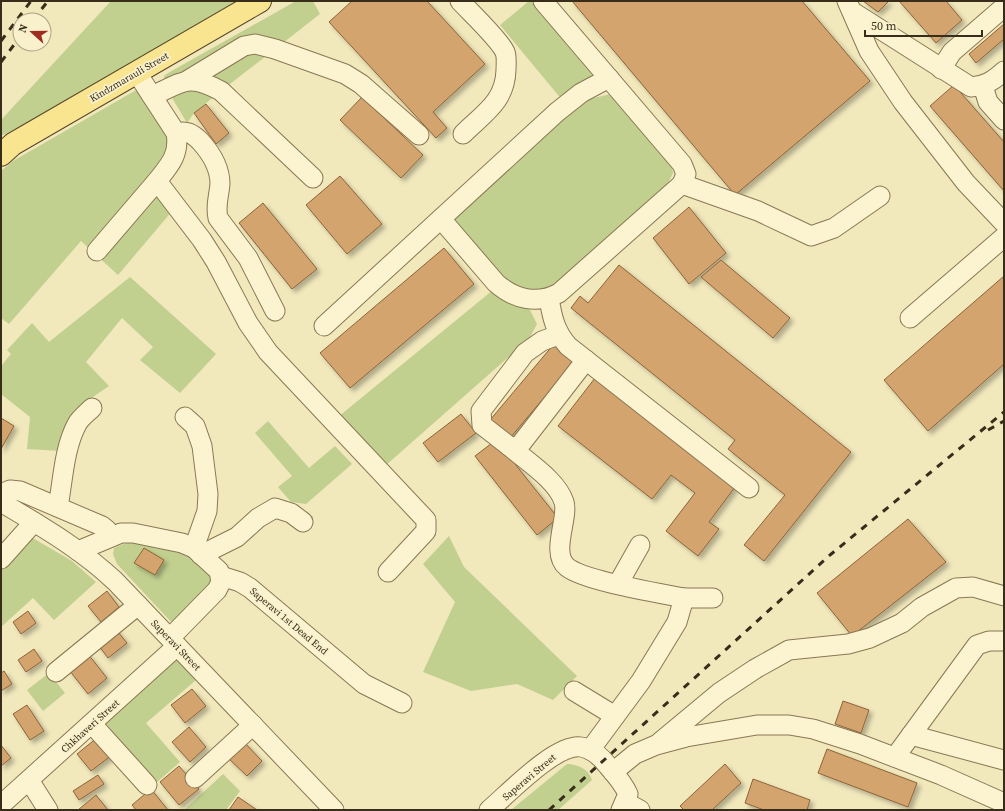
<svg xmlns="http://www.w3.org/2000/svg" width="1005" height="811" viewBox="0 0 1005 811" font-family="'Source Serif 4',serif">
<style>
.green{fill:#c1d08f}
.building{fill:#d3a46e;stroke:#8c6338;filter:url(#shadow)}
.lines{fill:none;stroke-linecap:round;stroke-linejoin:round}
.minor-casing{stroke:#8a7754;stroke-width:21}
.major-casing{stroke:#574429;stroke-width:24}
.minor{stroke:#fcf4d0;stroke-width:19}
.major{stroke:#f9e58f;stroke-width:22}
.rail{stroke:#382c1a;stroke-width:3;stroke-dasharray:7 7;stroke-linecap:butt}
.labels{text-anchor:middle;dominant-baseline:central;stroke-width:3.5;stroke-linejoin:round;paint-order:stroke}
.street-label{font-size:10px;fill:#382c1a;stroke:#f8f1cc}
</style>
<defs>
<filter id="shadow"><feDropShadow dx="3.5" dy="3.5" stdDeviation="2" flood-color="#0004"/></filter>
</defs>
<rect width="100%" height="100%" fill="#f1e8bc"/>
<g class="green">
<polygon points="111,1 241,1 59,107 1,136 1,120"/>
<polygon points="296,1 313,1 320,14 216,95 194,113 187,123 165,86 164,76 168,73"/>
<polygon points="529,1 538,1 593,69 591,78 563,101 500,25"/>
<path d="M138 89C146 102 170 129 169 145 167 157 156 167 148 175L173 210 118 275 81 241 9 324 1 318V171L13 161Z"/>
<polygon points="611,94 670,159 673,173 667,185 556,288 540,293 509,287 449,219 572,112 589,99"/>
<polygon points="130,277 216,354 180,393 140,360 153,347 122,318 86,362 109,386 74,410 61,451 27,449 30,417 1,394 1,366 11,354 7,350 32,323 49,342"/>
<polygon points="493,290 530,310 537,324 529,339 385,466 338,417"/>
<polygon points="268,421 309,468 335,446 352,464 306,504 291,502 278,487 292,476 255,433"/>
<polygon points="449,536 464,567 577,676 553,700 517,684 471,691 423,672 455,602 423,564"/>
<polygon points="31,537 72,561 96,582 54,620 33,598 1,627 1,570"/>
<polygon points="133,540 185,550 215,578 174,625 117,564 113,554 114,548"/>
<polygon points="177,659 196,680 146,723 180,762 156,783 104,721"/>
<polygon points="49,673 65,693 43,711 27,690"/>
<path d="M567 764C577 764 589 769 592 780L558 810H511Z"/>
<polygon points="223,774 240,791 226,810 184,810"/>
</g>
<g class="building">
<polygon points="352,1 427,1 485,64 433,112 447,128 436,138 329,22"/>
<polygon points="572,1 802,1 870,81 735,195"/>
<polygon points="863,1 889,1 878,12"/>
<polygon points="899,1 946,1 962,20 936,43"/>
<polygon points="1004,24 1004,39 976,63 969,54"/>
<polygon points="954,85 1004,142 1004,191 930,106"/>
<polygon points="362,97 423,155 401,178 340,120"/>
<polygon points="206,104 229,133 216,144 194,113"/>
<polygon points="340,176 382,224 347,254 306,205"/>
<polygon points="263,203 317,269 292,289 239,223"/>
<polygon points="689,207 726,253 689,284 653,238"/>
<polygon points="444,248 474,284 350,388 320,353"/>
<polygon points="721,260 790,318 773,338 701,277"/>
<polygon points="619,265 851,452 764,561 744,545 785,495 728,449 735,440 571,308 580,296 588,303"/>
<polygon points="1004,276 1004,364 928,431 884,380"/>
<polygon points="554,344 575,361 510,438 490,420"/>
<polygon points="595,378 735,487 709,522 719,529 698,556 666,531 695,493 671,475 652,499 558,426"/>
<polygon points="461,414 476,433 438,462 423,443"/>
<polygon points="1,418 14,426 1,449"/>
<polygon points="496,440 558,518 537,535 475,456"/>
<polygon points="908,519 946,562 852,636 817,593"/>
<polygon points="144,548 164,560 155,575 134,563"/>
<polygon points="107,591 119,607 101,622 88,606"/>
<polygon points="28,611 36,623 21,634 13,622"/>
<polygon points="114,627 127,643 108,658 96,642"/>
<polygon points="34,649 42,661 26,672 18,660"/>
<polygon points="88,654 107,678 88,694 69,670"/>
<polygon points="4,671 12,684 1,691 1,673"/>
<polygon points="192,689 206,706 185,723 171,705"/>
<polygon points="843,701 869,710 861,733 835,724"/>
<polygon points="27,705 44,731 30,740 13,714"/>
<polygon points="189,727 206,747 190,762 172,742"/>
<polygon points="98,737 112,755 91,771 77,754"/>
<polygon points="244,742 262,761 247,776 228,758"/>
<polygon points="1,745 11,758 1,766"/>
<polygon points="827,749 917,783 908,807 818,773"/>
<polygon points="725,764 741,783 712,810 684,810 680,806"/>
<polygon points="179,766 199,789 179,805 160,782"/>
<polygon points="98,775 104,784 79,800 73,791"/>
<polygon points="753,779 810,800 807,810 764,810 745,803"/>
<polygon points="151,789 168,810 136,810 132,805"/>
<polygon points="96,795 108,810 78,810"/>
<polygon points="238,797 257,810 229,810"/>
</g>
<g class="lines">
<defs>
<g id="minor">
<path d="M460 1C471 13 499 39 505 52 507 57 506 65 506 70 505 102 484 113 463 134"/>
<polyline points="847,1 869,51 903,102 966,183 1004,223"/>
<path d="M853 12 971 87C985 86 993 81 1004 71"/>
<polyline points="941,69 952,52 1004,7"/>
<path d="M137 73 176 133C180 154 170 165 157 181L202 240 216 262 248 323 268 352 426 520V531L388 572"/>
<polyline points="188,80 244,46 255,44 275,49 345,74 361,84 419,135"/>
<polyline points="983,86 988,102 1004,120"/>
<path d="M152 96C183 82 188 73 221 91L313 178"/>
<path d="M176 133C186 130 192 133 200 141 211 153 220 167 220 184 219 196 215 206 218 218L248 258 275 311"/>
<polyline points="682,184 758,211 811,236 834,228 880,196"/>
<path d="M441 219 496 283C514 299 537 305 559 293L682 184 686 174 682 164 543 1"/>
<polyline points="97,251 157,181"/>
<path d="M549 298C552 317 555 331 568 346L749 488"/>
<polyline points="910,318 1004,237"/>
<polyline points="324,326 557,112 581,93 609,78"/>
<polyline points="558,335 542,341 525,353 481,411 482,425 509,446 515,447 520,445 586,360"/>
<polyline points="185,417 195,426 202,446 208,494 207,511 194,548"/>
<path d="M509 446C526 461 557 480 564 502 569 518 550 553 567 567 584 581 659 593 684 598L677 622 641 681 590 750"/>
<polyline points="1,494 10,490 20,491 102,526 107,530 110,537"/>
<path d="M1 502C41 526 81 549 115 581L334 810"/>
<path d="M58 507C63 480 64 448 77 424 80 418 87 413 92 408"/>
<polyline points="78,551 121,533 133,533 182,543 194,548 219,571 221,582 217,590 170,638"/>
<polyline points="201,555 237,537 258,518 275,508 291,513 303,522"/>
<polyline points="1,559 34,522"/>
<polyline points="221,576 240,582 250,588 364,684 402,703"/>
<polyline points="618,584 640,545"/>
<polyline points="684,598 713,598"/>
<polyline points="56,672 138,605"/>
<polyline points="574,691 615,716"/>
<polyline points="92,724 147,785"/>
<polyline points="911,735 1004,760"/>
<polyline points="660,742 719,693 755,669 789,650 848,644 870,638 902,623 922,607 956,588 973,587 1004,596"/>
<polyline points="895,757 977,645 989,641 1004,641"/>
<polyline points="613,772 635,754 656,745 686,737 757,725 789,725 813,729 860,744 941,775 1004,803"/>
<polyline points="195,778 253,725"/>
<polyline points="29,780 48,810"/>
<polyline points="625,802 640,810"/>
<polyline points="1,805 177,646"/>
<path d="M489 810C508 794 556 743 581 747 592 749 602 758 608 766 616 775 623 783 628 794L621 810"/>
</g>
<polyline id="major" points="1,155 13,144 260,1"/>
</defs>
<use href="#minor" class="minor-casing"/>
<use href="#major" class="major-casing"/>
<use href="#minor" class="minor"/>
<use href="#major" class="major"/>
<g class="rail">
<polyline points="33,20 48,1"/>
<polyline points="1,41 31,1"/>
<polyline points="1,62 20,37"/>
<polyline points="988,430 1004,421"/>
<polyline points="549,810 830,555 1004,412"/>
</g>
</g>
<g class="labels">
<g class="street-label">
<text transform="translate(129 77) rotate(-30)">Kindzmarauli Street</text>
<text transform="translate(289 621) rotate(40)">Saperavi 1st Dead End</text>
<text transform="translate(176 645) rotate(46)">Saperavi Street</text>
<text transform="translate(90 726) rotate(-42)">Chkhaveri Street</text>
<text transform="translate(529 777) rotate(-40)">Saperavi Street</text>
</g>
</g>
<rect width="1005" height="811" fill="none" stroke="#382c1a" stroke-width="4"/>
<g transform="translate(32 32) rotate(291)"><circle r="19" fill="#f8f1cc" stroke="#aba285"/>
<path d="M0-3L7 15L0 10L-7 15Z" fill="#9e2d1f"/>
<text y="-6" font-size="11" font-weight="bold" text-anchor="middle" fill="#382c1a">N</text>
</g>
<path d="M865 30v6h117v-6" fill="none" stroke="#382c1a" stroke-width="2"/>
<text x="871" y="30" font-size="12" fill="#382c1a" stroke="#f8f1cc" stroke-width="3" paint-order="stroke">50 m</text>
</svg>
